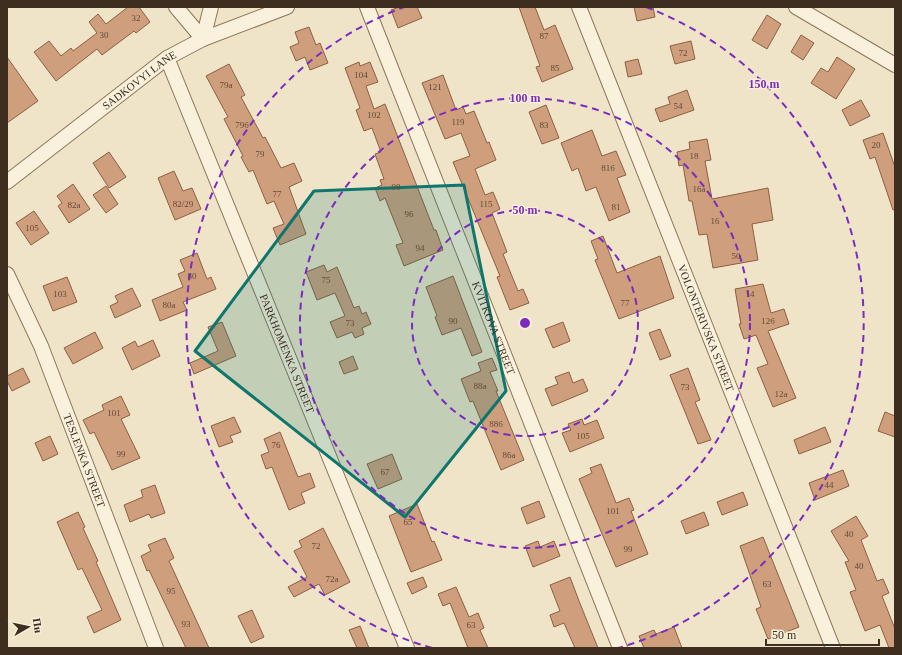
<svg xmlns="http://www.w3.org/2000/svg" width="902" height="655" viewBox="0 0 902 655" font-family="Georgia,serif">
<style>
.building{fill:#cf9f7d;stroke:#8d5f41}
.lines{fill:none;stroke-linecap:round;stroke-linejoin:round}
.street-casing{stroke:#8d765c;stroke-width:16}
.street{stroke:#faf1dc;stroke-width:14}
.marked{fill:#0f766e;fill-opacity:0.2;stroke:#0f766e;stroke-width:3;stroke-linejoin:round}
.ring{fill:none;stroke:#7b2cbf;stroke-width:2;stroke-dasharray:7 5}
.labels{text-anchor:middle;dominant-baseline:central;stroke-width:3;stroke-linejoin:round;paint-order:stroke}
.number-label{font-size:9px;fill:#624a37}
.street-label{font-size:11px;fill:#3d2e20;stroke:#f7eed8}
.centre{fill:#7b2cbf;stroke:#f7eed8;stroke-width:2}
.ring-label{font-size:12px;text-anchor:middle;font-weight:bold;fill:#7b2cbf;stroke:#f7eed8;stroke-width:3;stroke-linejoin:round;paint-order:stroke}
</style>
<rect width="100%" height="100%" fill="#f0e4c8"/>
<g class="building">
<polygon points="128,7 139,7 150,22 136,33 134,31 102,55 97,49 56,81 34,52 49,41 61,56 71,48 73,51 97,33 89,22 98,14 106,24"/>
<polygon points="399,7 417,7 422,18 398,28 391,10"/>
<polygon points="519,7 535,7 544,30 555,25 573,69 542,82 536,67 540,66"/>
<polygon points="634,7 653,7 655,17 637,21"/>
<polygon points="767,15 781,24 767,49 752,40"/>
<polygon points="309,27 316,45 320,43 328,63 310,70 305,57 296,61 290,47 299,43 295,32"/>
<polygon points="801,35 814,43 803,60 791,52"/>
<polygon points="691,41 695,59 675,64 670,46"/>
<polygon points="7,57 38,101 7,123"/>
<polygon points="837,57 855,69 836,99 811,83 821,68 828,72"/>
<polygon points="638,59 642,74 628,77 625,62"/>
<polygon points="359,62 360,66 370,62 378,82 366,86 374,109 385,104 434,230 436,230 443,250 404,266 396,245 403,243 385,198 380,201 375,188 382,185 380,180 384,179 375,154 381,152 372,128 364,131 356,110 360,108 345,68"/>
<polygon points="229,64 245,95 241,97 263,138 265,137 281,168 294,163 302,181 289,187 306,234 280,245 273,228 284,224 274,201 267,204 253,170 249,172 241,157 243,156 224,119 228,117 206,76"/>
<polygon points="443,75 456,110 463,107 466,114 474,111 487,143 489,142 496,160 475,169 485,195 493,192 500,209 492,213 507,252 503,254 518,291 523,289 529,303 510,310 497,277 500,276 453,162 470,156 461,133 445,139 422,83"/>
<polygon points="687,90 694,110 660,122 655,109 670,104 668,97"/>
<polygon points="861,100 870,116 850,126 842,110"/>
<polygon points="546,105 559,138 542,144 529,112"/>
<polygon points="592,130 602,156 616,151 626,175 617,178 630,212 609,221 596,187 586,191 578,168 572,171 561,143"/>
<polygon points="883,133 895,167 895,209 893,210 875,157 870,159 863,140"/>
<polygon points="707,139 711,160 705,161 712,199 768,188 773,220 752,224 758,260 713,268 707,234 699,235 692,201 689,201 683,165 679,166 677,152 690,149 689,142"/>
<polygon points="109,152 126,177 109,188 93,163"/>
<polygon points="174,171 183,191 192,188 201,209 175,220 158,178"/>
<polygon points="73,184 90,209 69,223 58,206 62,203 57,196"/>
<polygon points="106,186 118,204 106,213 93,195"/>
<polygon points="34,211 49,233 31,245 16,223"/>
<polygon points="603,236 617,273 660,256 674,298 619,319 595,260 598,259 591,241"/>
<polygon points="197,253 207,279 211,277 216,289 183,302 187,310 160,321 152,300 183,287 178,274 185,271 180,260"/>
<polygon points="324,265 327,272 337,267 354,308 359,306 362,314 366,312 371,324 362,328 364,334 355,338 352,332 337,338 330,322 345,316 335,293 317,300 306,272"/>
<polygon points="453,276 482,352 472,356 461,328 442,335 435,317 437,316 426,287"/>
<polygon points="67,277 77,302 53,311 43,286"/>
<polygon points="763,284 771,313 784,309 789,324 768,331 796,398 773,407 757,368 768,364 756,335 744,339 739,324 741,324 735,289"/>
<polygon points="132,288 141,306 115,318 110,306 118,302 115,296"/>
<polygon points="222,322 236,356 194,374 190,363 218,351 208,327"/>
<polygon points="563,322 570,341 553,348 545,329"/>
<polygon points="660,329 671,356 660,360 649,333"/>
<polygon points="95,332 103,348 73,364 64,348"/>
<polygon points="153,340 160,356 132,370 122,348 135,341 138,347"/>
<polygon points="353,356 358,369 344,374 339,362"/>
<polygon points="492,358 497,370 490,372 498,391 496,391 524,460 501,470 473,401 470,402 461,379 481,371 478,363"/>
<polygon points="23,368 30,382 12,391 7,381 7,376"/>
<polygon points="688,368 700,400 695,402 711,440 698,444 670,375"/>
<polygon points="569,372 573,383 583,379 588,391 552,406 545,389 558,384 555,377"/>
<polygon points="121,396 130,415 121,419 140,458 112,470 94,432 90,434 83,420 104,410 102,405"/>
<polygon points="885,412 895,416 895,437 878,431"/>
<polygon points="234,417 241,432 230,436 233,442 219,447 211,426"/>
<polygon points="582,419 584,425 597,420 604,438 570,452 562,433 571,430 568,424"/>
<polygon points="825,427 831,442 799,454 794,440"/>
<polygon points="280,432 298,477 310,473 315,487 301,493 305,503 289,510 272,467 266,469 261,455 269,452 264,439"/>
<polygon points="50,436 58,454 43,461 35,443"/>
<polygon points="392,454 402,479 378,489 367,464"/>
<polygon points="601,464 616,503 629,498 634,510 631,511 648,554 616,567 579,479 592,473 590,468"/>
<polygon points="843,470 849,486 815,500 809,483"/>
<polygon points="155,485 165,513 151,518 149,514 130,522 124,505 143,497 141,490"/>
<polygon points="743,492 748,505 722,515 717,502"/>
<polygon points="539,501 545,517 527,524 521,508"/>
<polygon points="417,504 432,542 434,541 442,560 411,572 389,516"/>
<polygon points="78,512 85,527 83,528 98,561 96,562 121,620 94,633 87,617 102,610 82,568 78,570 57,522"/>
<polygon points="704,512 709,525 686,534 681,521"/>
<polygon points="856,516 868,536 861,540 877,581 883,579 889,593 882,596 895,629 895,648 889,648 880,625 865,631 850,592 856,590 845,562 849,561 831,531"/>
<polygon points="323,528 350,582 325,595 319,584 294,597 288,587 307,577 294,551 302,547 299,541"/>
<polygon points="763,537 799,627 768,639 756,609 761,607 740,546"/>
<polygon points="165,538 174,558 169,561 209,648 186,648 149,570 147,571 141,556 151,551 148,545"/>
<polygon points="538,541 540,547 554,541 560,556 533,567 525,546"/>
<polygon points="423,577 427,587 412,594 407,583"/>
<polygon points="570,577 579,601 598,648 575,648 564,623 554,627 550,615 560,611 550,585"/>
<polygon points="456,587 469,617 478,613 484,628 480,630 488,648 468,648 450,603 443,606 438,594"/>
<polygon points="252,610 264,637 251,643 238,616"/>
<polygon points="360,626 369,648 357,648 349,630"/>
<polygon points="674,627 682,648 644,648 639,636 654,630 656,634"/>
</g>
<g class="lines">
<defs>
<g id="street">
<polyline points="176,7 203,39"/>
<path id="s1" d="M367 7 620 648"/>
<path id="s2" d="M579 7 833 648"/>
<polyline points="796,7 895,65"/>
<polyline points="203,39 211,7"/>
<path id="s3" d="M167 58 407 648"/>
<path id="s4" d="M7 182 167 58 203 39 287 7"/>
<path id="s5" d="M7 274 41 346 156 648"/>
</g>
</defs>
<use href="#street" class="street-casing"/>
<use href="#street" class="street"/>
</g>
<path class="marked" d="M464 185 506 391 405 517 195 351 314 191Z"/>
<g class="ring">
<circle cx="525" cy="323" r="113"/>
<circle cx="525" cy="323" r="225"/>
<path d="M432 648A338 338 0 0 1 404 7M646 7A338 338 0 0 1 618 648"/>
</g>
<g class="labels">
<g class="number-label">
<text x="136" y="18">32</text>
<text x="104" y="35">30</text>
<text x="544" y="36">87</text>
<text x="683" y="53">72</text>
<text x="555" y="68">85</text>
<text x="361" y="75">104</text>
<text x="226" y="85">79а</text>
<text x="435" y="87">121</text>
<text x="678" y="106">54</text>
<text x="374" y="115">102</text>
<text x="458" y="122">119</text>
<text x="242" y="125">79б</text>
<text x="544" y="125">83</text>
<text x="876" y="145">20</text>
<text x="260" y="154">79</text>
<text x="694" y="156">18</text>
<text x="608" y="168">81б</text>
<text x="396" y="187">98</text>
<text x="699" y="189">16а</text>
<text x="277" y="194">77</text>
<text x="183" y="204">82/29</text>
<text x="486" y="204">115</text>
<text x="74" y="205">82а</text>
<text x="616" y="207">81</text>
<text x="409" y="214">96</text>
<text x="715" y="221">16</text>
<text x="32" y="228">105</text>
<text x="420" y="248">94</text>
<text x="736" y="256">50</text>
<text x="192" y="276">80</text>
<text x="326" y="280">75</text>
<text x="60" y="294">103</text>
<text x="750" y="294">14</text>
<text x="625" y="303">77</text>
<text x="169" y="305">80а</text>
<text x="453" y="321">90</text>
<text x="768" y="321">12б</text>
<text x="350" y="323">73</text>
<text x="480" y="386">88а</text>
<text x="685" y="387">73</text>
<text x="781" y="394">12а</text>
<text x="114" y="413">101</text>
<text x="496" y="424">88б</text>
<text x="583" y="436">105</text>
<text x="276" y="445">76</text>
<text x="121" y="454">99</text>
<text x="509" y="455">86а</text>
<text x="385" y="472">67</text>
<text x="829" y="485">44</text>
<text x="613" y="511">101</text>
<text x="408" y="522">65</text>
<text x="849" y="534">40</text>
<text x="316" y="546">72</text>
<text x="628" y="549">99</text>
<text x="859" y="566">40</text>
<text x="332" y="579">72а</text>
<text x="767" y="584">63</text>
<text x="171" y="591">95</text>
<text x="186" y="624">93</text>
<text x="471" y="625">63</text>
</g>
<g class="street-label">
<text stroke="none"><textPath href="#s4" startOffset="167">SADKOVYI LANE</textPath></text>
<text stroke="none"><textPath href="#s1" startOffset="345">KVITKOVA STREET</textPath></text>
<text stroke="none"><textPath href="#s2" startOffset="345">VOLONTERIVSKA STREET</textPath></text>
<text stroke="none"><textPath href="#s3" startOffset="319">PARKHOMENKA STREET</textPath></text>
<text stroke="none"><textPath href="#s5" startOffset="202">TESLENKA STREET</textPath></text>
</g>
</g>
<circle cx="525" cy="323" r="6" class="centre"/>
<g class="ring-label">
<text x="764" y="88">150 m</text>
<text x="525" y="102">100 m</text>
<text x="525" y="214">50 m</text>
</g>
<rect width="902" height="655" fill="none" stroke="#3d2e20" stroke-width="16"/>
<g transform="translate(28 627) rotate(81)" stroke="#f7eed8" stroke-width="3" paint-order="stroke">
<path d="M0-3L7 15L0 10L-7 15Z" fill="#3d2e20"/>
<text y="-6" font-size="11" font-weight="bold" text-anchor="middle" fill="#3d2e20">Пн</text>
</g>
<path d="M766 639v6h113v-6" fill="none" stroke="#3d2e20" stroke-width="2"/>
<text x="772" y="639" font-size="12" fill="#3d2e20" stroke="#f7eed8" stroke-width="3" paint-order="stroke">50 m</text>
</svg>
